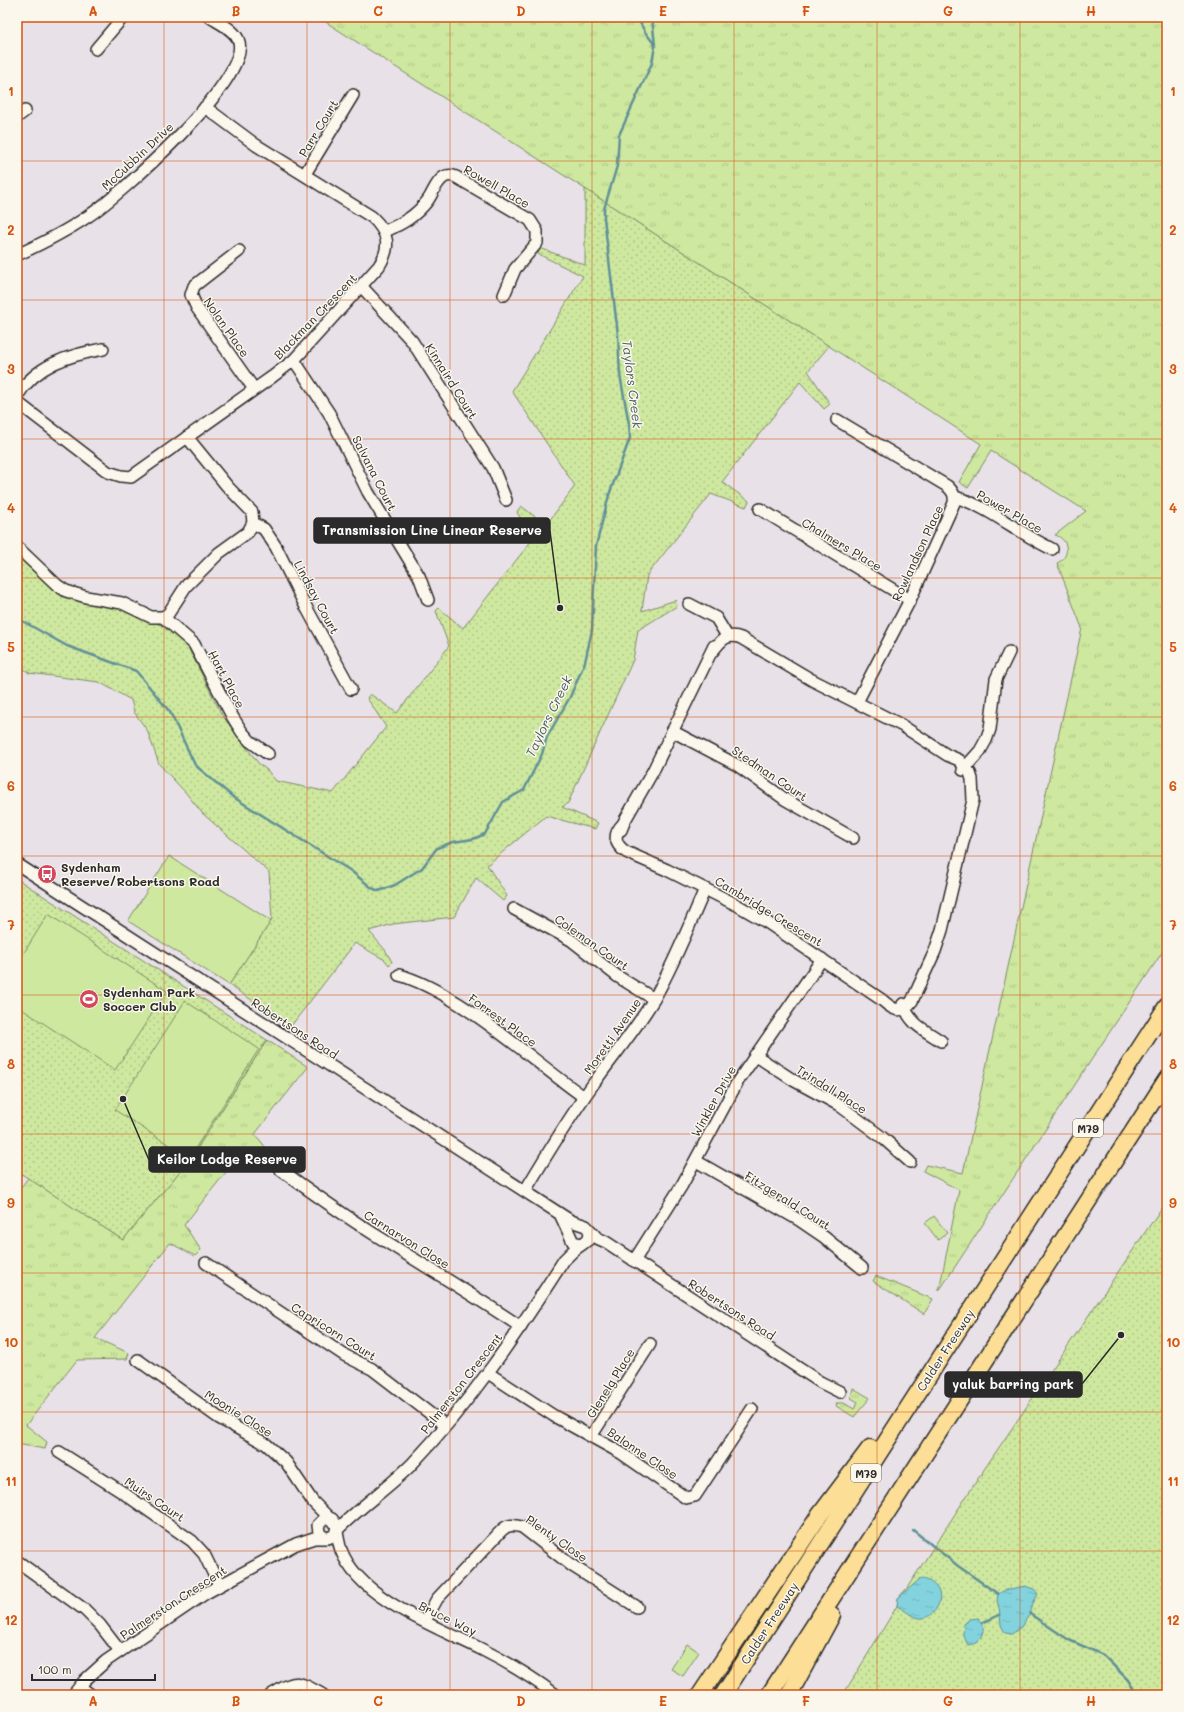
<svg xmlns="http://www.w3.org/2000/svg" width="1184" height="1712" viewBox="0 0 1184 1712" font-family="Mali,sans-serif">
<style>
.grass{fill:url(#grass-tufts);stroke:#7c8a65}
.park{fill:url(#park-dots);stroke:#7c8a65}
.garden{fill:#cee89f;stroke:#7c8a65}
.water{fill:url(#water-ripples);stroke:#609097}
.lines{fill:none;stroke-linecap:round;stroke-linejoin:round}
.stream{stroke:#609097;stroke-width:2.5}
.minor-casing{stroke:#2b2b2b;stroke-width:14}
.highway-casing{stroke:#2b2b2b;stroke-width:19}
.minor{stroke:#fbf7ec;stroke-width:11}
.highway{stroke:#fcde96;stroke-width:16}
.grid{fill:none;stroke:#d5540f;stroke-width:1;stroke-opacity:0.55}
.labels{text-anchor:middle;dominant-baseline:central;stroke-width:3;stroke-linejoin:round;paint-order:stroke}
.shield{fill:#fbf7ec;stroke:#696865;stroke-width:1}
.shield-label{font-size:11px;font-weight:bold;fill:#2b2b2b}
.street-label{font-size:12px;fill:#2b2b2b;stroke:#fbf7ec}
.poi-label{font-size:12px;font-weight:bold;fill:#2b2b2b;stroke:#fbf7ec;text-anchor:start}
.water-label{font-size:13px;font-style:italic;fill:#455d61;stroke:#fbf7ec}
.leader{fill:none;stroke:#2b2b2b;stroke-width:1.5}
.callout-dot{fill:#2b2b2b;stroke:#fbf7ec;stroke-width:1.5}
.callout{fill:#2b2b2b;stroke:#2b2b2b;stroke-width:1.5}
.callout-label{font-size:13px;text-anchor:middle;font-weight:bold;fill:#fff}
.neatline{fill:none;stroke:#d5540f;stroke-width:1.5}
.grid-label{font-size:13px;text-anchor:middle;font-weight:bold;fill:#d5540f}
</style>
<defs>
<pattern id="grass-tufts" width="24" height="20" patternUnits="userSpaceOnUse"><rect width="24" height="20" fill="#cee89f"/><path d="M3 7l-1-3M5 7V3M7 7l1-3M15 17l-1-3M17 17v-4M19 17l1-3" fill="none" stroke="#b1c789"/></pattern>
<pattern id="park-dots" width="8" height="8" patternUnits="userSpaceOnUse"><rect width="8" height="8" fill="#cee89f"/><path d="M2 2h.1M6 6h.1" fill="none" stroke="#b1c789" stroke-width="1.8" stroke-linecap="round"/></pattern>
<pattern id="water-ripples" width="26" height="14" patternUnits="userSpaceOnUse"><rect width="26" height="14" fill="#83d3df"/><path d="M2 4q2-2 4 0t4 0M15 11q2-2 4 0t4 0" fill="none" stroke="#71b5c0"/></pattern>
</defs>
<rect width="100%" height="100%" fill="#e8e1e8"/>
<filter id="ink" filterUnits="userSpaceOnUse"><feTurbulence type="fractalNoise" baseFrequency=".025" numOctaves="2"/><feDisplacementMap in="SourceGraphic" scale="8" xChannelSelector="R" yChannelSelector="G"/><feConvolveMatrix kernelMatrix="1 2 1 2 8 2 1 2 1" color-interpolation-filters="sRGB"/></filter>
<g filter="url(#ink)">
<g class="grass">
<path d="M318 17H1167V945L939 1291 959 1190 923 1171 926 1165 963 1173 1082 628 1057 563C1071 557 1069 539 1055 535L1086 511 991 451 968 488 959 482 981 444Z"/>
<polygon points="267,1040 308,1067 255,1134 274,1158 271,1165 241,1153 184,1225 201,1250 195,1256 170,1243 95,1338 129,1353 127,1359 77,1360 26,1425 47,1442 45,1449 17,1444 17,1193 28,1178 123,1240 190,1159"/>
<polygon points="876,1276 933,1299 924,1314 873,1281"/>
<polygon points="853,1388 870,1398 854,1417 836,1406 837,1403 844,1403 854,1409 858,1402 851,1398"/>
</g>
<g class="park">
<polygon points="585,189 829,346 808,371 830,404 824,409 800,382 722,482 749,501 746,507 711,494 647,575 642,611 676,600 677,606 638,630 633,660 568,803 562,807 598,823 595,829 546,816 487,865 507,896 503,901 476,878 454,917 393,924 369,931 386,951 392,962 389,965 385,960 355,943 291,1026 229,985 272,919 269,872 202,813 186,793 159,764 147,730 134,712 131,700 99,682 29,673 17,663 17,553 56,590 114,606 168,628 185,641 222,715 259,764 267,770 276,781 333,793 386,727 367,698 370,694 397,713 449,646 436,611 439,608 463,628 532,540 517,512 521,506 546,525 575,486 512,391 583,276 538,254 540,248 585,265"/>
<polygon points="17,879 267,1040 190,1159 123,1240 17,1171"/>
<polygon points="1167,1200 1167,1695 843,1695 897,1606 898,1598 907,1588 981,1474 982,1475 983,1471"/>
</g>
<g class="garden">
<polygon points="169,856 271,921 229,985 128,921"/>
<polygon points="48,914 167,991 115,1070 17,1006 17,964"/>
<polygon points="185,1001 259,1049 189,1158 115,1110"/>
<polygon points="934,1216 947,1233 938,1240 925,1223"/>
<polygon points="687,1644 699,1652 683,1676 671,1669"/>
</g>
<g class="water">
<path d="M920 1579C925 1579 928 1580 932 1583 951 1597 931 1624 916 1617 910 1615 903 1609 897 1606L898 1598Z"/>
<polygon points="1025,1586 1034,1589 1038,1594 1033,1603 1030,1614 1021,1627 1012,1634 1005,1633 1001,1625 999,1607 997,1601 998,1594 1005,1590"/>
<path d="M978 1618C987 1625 983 1635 977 1643L968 1645 963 1635 964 1624 971 1619Z"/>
</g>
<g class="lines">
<g class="stream">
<polyline points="637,17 645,32 655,45"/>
<polyline points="17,618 67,646 136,671 170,712 195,765 233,797 351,871 372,888 379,891 395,885 422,868 437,848 453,842 473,839 485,834 503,802 524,790 542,754 547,737 570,697 585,662 592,630 596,546 609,495 630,438 629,424 620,375 618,335 604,218 604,209 617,166 619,135 652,63 655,46 652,17"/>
<polyline points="913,1530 958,1566 998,1594"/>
<polyline points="1030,1614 1069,1640 1103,1655 1128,1680 1137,1695"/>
<polyline points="982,1623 999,1615"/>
</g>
<defs>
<g id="minor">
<polyline points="96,49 123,17"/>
<polyline points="17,117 25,111"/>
<polyline points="305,174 353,95"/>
<path d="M385 231C402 224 416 216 428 200 433 193 436 182 444 177 448 175 452 175 456 177L530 220 537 231V243L515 269 504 295"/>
<polyline points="239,251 194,286 191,295 197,308 254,389"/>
<path d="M17 255C41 244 65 232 87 217 119 196 249 81 239 42 236 30 219 23 210 17"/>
<polyline points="362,287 412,341 493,468 506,500"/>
<polyline points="294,360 329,413 368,492 419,576 428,600"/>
<path d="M17 396C36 365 69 355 103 349"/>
<path d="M17 402 108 472 121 476 131 477 272 377 294 360 379 266C391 247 389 233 372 217L256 145 205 107"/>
<path d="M837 420 947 486C953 491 955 495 954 503L910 600 857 702"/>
<path d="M955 497C990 507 1018 533 1052 549"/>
<polyline points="760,509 910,600"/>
<polyline points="253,523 264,529 276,547 305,605 351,689"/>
<polyline points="17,547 57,585 66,591 86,597 122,603 151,617 163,617 168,614 186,586 219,553 248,532 253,523 252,512 227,486 187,437"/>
<polyline points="689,604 716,618 727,636"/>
<polyline points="163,617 194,644 232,716 242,732 250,741 268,754"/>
<polyline points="672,731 737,765 786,800 853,838"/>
<polyline points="963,770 980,751 986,740 990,729 996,679 1009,652"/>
<path d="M623 824C613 834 614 844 626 852L667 870 737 905 768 923 882 1000C893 1010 901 1015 912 1001L935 951 942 930 973 800 972 779 970 773 959 760 947 755 901 725 812 680 741 638C726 632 720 642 712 652"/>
<polyline points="621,830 625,820 653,771 714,646"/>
<path d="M17 864 571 1221 586 1226 590 1231 589 1239 574 1250 564 1260C518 1332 470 1403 411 1465 388 1488 361 1506 338 1529"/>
<polyline points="514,909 571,940 617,976 654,999"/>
<path d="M399 975C421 981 440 992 459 1004 503 1032 542 1067 584 1097"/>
<path d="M903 1004C912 1026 922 1028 941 1041"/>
<polyline points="755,1055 793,1080 839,1105 883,1138 910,1162"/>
<polyline points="696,1161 799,1220 824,1237 862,1268"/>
<path d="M281 1170C314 1194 347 1218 382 1239 428 1268 475 1296 521 1327"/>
<path d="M525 1191C547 1154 569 1118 594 1083 614 1055 636 1029 654 999 674 964 689 926 705 889"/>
<polyline points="561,1216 573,1242 582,1244"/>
<polyline points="588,1228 597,1238 606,1242 820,1382 840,1392"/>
<polyline points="634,1261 682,1185 738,1081 822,959"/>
<polyline points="206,1263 344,1355 372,1369 445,1425"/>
<polyline points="138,1360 219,1418 266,1444 286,1462 313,1502 329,1518"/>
<polyline points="488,1373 554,1416 621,1453 686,1498 695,1496 752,1409"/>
<polyline points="592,1435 650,1344"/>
<polyline points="59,1452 122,1492 192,1541 204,1554 219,1585"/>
<path d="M337 1532C338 1538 339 1544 341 1550 360 1600 438 1627 483 1650 509 1663 533 1678 556 1695"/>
<polyline points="17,1561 85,1610 100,1625 120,1651"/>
<path d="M425 1621 437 1599 502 1530C508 1524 514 1525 522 1527L571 1565 637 1607"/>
<polyline points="80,1687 91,1695"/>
<polyline points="73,1695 85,1680 106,1661 206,1593 296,1544 314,1538 328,1538 335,1535 337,1526 332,1519 325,1518 318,1525 319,1533 324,1537"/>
<path d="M271 1695C297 1679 296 1680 323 1695"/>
</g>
<g id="highway">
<polyline points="700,1695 819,1516 870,1448"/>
<polyline points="723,1695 1167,1006"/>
<polyline points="769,1695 1167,1079"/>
<polyline points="789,1695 832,1615"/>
</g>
</defs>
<use href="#minor" class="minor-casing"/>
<use href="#highway" class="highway-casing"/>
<use href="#minor" class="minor"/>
<use href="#highway" class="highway"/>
</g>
</g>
<path class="grid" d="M164 17V1695M307 17V1695M450 17V1695M592 17V1695M734 17V1695M877 17V1695M1020 17V1695M17 161H1167M17 300H1167M17 439H1167M17 578H1167M17 717H1167M17 856H1167M17 995H1167M17 1134H1167M17 1273H1167M17 1412H1167M17 1551H1167"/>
<defs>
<symbol id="bus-disc" viewBox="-11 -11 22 22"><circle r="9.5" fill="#d1495b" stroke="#fbf7ec"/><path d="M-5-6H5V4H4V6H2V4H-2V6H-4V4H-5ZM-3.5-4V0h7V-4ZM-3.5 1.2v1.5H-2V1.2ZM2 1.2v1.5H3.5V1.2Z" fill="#fff"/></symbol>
<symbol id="stadium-disc" viewBox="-11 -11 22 22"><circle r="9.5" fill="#d1495b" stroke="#fbf7ec"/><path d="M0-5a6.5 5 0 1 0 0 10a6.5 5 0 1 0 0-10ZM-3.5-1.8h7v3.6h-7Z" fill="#fff"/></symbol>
</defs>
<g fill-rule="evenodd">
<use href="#bus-disc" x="36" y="863" width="22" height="22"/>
<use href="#stadium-disc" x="78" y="988" width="22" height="22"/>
</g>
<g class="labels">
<g class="shield">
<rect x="1073" y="1119" width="30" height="18" rx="3"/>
<rect x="851" y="1464" width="30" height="18" rx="3"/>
</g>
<g class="shield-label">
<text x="1088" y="1128">M79</text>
<text x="866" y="1473">M79</text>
</g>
<g class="street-label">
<text transform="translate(318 128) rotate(-59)">Parr Court</text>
<text transform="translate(137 156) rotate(-43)">McCubbin Drive</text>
<text transform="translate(497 186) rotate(30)">Rowell Place</text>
<text transform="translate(315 316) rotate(-46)">Blackman Crescent</text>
<text transform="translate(227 327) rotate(55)">Nolan Place</text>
<text transform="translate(452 381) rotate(58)">Kinnaird Court</text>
<text transform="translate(375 473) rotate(63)">Salvana Court</text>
<text transform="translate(1010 511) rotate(30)">Power Place</text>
<text transform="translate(842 544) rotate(31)">Chalmers Place</text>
<text transform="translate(917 553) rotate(-65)">Rowlandson Place</text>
<text transform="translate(317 597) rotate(62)">Lindsay Court</text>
<text transform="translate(227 679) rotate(62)">Hart Place</text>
<text transform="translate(770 773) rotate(34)">Stedman Court</text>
<text transform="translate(769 911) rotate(31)">Cambridge Crescent</text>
<text transform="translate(592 942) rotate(35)">Coleman Court</text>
<text transform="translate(503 1020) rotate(36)">Forrest Place</text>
<text transform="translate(295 1028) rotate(33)">Robertsons Road</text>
<text transform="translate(612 1036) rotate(-55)">Moretti Avenue</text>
<text transform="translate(832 1089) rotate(32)">Trindall Place</text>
<text transform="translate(713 1101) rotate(-61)">Winkler Drive</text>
<text transform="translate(788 1200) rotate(32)">Fitzgerald Court</text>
<text transform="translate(407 1239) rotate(32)">Carnarvon Close</text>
<text transform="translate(732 1309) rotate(33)">Robertsons Road</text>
<text transform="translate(334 1331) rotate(32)">Capricorn Court</text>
<text transform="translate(945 1350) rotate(-57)">Calder Freeway</text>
<text transform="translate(461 1383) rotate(-52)">Palmerston Crescent</text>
<text transform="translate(610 1383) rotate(-58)">Glenelg Place</text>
<text transform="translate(239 1413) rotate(32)">Moonie Close</text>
<text transform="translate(643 1453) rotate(34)">Balonne Close</text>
<text transform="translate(155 1499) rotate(34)">Muirs Court</text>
<text transform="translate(557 1538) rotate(35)">Plenty Close</text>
<text transform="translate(173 1602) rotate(-33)">Palmerston Crescent</text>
<text transform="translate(448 1618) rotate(26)">Bruce Way</text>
<text transform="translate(769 1623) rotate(-57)">Calder Freeway</text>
</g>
<g class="poi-label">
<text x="61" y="867">Sydenham<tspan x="61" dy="14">Reserve/Robertsons Road</tspan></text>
<text x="103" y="992">Sydenham Park<tspan x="103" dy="14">Soccer Club</tspan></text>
</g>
<g class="water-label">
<text transform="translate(633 384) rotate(83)">Taylors Creek</text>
<text transform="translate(548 716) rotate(-64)">Taylors Creek</text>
</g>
</g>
<path class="leader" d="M560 608L550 531M123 1099L149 1160M1121 1335L1082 1384"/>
<g class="callout-dot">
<circle cx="560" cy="608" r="4"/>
<circle cx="123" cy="1099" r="4"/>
<circle cx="1121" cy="1335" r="4"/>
</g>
<g class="callout">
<rect x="314" y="518" width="236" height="25" rx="4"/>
<rect x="149" y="1147" width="156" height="25" rx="4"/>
<rect x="945" y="1372" width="137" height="25" rx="4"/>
</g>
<g class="callout-label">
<text x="432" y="535">Transmission Line Linear Reserve</text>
<text x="227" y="1164">Keilor Lodge Reserve</text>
<text x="1013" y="1389">yaluk barring park</text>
</g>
<rect width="1184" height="1712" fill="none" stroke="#fbf7ec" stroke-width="44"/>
<path d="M32 1674v6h123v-6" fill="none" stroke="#2b2b2b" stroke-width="2"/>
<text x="38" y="1674" font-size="12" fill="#2b2b2b" stroke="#fbf7ec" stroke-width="3" paint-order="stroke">100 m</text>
<rect x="22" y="22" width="1140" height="1668" class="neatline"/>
<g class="grid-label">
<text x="93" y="16">A</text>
<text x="236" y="16">B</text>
<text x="378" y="16">C</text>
<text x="521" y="16">D</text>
<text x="663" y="16">E</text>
<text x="806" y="16">F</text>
<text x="948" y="16">G</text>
<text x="1091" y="16">H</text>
<text x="11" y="96">1</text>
<text x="1173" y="96">1</text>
<text x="11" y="235">2</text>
<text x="1173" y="235">2</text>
<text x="11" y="374">3</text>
<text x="1173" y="374">3</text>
<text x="11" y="513">4</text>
<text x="1173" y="513">4</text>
<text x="11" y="652">5</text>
<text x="1173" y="652">5</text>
<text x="11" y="791">6</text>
<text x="1173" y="791">6</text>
<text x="11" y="930">7</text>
<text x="1173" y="930">7</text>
<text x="11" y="1069">8</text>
<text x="1173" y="1069">8</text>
<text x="11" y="1208">9</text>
<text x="1173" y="1208">9</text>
<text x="11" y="1347">10</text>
<text x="1173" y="1347">10</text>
<text x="11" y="1486">11</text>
<text x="1173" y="1486">11</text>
<text x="11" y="1625">12</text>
<text x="1173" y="1625">12</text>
<text x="93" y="1706">A</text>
<text x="236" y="1706">B</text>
<text x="378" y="1706">C</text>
<text x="521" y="1706">D</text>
<text x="663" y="1706">E</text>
<text x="806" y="1706">F</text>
<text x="948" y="1706">G</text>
<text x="1091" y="1706">H</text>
</g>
</svg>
